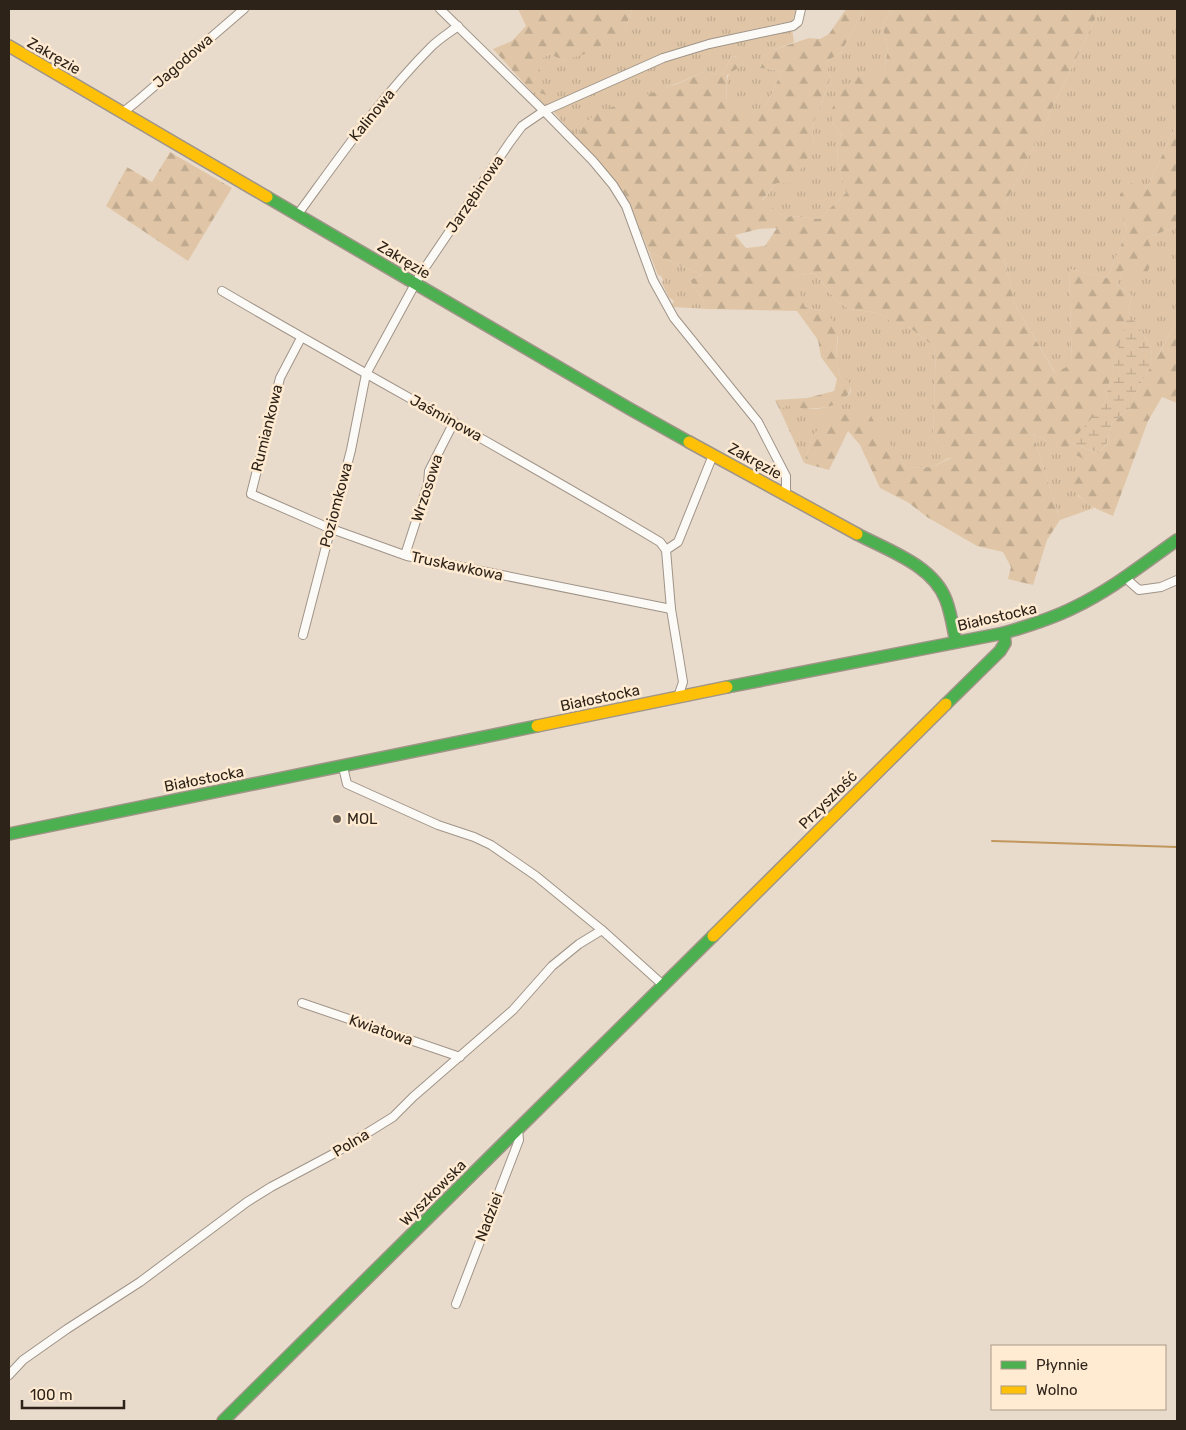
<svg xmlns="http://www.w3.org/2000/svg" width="1186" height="1430" viewBox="0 0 1186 1430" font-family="Rubik,sans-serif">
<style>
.grass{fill:url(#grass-tufts)}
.forest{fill:url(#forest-firs);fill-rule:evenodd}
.wetland{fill:url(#wetland-marsh)}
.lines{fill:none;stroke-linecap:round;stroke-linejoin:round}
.stream{stroke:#c1975e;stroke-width:2}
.street-casing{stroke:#9f9488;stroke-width:10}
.fast-casing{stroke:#9f9488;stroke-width:14}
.slow-casing{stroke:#9f9488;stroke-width:14}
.street{stroke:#fcfaf7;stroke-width:8}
.fast{stroke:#4caf50;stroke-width:11}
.slow{stroke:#ffc107;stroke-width:11}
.poi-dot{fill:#6f6357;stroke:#ffead2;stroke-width:2}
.labels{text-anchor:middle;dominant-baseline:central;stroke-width:5;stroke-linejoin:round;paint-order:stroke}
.street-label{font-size:15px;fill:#2d2318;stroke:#ffead2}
.poi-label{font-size:15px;fill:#2d2318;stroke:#ffead2;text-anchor:start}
</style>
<defs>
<pattern id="grass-tufts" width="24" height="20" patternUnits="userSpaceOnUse" patternTransform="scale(1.25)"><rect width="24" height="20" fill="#e0c6a7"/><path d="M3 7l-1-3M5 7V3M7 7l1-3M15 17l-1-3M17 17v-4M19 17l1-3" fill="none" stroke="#c0aa8f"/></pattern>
<pattern id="forest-firs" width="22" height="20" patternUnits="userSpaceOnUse" patternTransform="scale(1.25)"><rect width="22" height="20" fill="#e0c6a7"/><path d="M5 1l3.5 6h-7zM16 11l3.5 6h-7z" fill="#c0aa8f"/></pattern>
<pattern id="wetland-marsh" width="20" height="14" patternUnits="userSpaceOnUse" patternTransform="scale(1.25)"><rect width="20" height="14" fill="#e0c6a7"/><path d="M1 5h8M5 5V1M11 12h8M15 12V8" fill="none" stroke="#c0aa8f"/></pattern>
</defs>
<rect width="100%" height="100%" fill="#e9dbcb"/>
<g class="grass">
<polygon points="632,9 797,9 792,21 746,31 666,53 546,109 531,91 545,95 537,63 548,54 564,60 626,27"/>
<polygon points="865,9 892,9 882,25 888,50 884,71 832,123 842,134 837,145 838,163 846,193 819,219 791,216 786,218 762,201 777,183 814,147 812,127 830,79 826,62 841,52"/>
<polygon points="1100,9 1177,9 1177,123 1146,190 1121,214 1127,231 1107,278 1069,269 1072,364 1056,374 1015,305 1004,258 1004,205 1020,175"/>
<path d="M792 29 794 42 776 49 766 47 760 68 782 71 767 104 745 118 727 102C725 79 727 75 739 57L732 56 722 75H717L706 71 586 122 576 138 554 112 600 89 672 57 718 44Z"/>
<polygon points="1177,226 1177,321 1152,365 1151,347 1128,310 1132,296 1117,285 1123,270 1147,238"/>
<polygon points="649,252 702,275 690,280 708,309 673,307 672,304 674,302 672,299 669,298 662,283 663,280 661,276 658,275"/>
<path d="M815 273 835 299 849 309 878 313 903 329 909 327 936 348 933 436 951 457 932 467 907 468 872 420 869 411 812 438 804 463 780 410 785 406C796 405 806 410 817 409 834 407 869 392 840 376L836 359 838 337 826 312 805 307 792 276Z"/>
<polygon points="1033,434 1089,461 1078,496 1094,508 1060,520"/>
</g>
<g class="forest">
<polygon points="518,9 632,9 626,27 592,52 564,60 548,54 538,63 546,95 531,91 493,49 512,41 526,26"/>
<path d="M846 9H865L841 52 826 62 830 79 812 127 814 147 792 184 777 183 762 200 786 218 791 216 819 219 846 193 838 163 837 145 842 134 832 123 831 111 840 92 859 74 884 71 888 50 882 25 892 9H1100L1020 175 1004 205V258L1015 305 1055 373 1072 364 1069 269 1107 278 1127 231 1121 214 1120 194 1131 183 1146 190 1177 123V226L1147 238 1154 254 1148 271 1138 277 1123 270 1117 285 1132 296 1104 404 1071 443 1098 453 1107 444 1112 423 1129 409 1140 384 1159 353 1177 321V403L1162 397 1148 421 1113 516C1089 506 1081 502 1068 480L1088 461 1033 434 1060 520 1047 540 1033 585 1008 579 1011 567 1003 552 977 546 927 517 909 503 880 488 860 445 848 431 829 470 804 463 812 438 827 415 849 409 869 411 873 420 907 468 932 467 951 458 933 436 936 348 909 327 903 330 878 313 849 309 835 299 815 273 793 276 805 307 826 312 838 327 836 359 840 376 847 380 851 385C850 407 818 410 801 408 796 408 792 406 786 406L780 410 775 400 807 398 834 391 837 379 821 357 818 340 797 311 708 309 690 280 702 275 649 252 629 201 609 175 576 138 586 122 598 112 677 84 706 71 717 75H722L732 56 739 57 741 66 727 75 726 88 727 102 746 117 767 104 782 71 760 68 766 46 776 49 809 38 820 39 829 34ZM777 228 765 246 746 248 735 235 759 229Z"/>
<polygon points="170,152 232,188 188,261 106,206 127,167 152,182"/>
</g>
<polygon class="wetland" points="1128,310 1151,347 1152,365 1140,384 1129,409 1112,423 1107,443 1099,453 1070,443 1104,404"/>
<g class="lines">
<polyline class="stream" points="992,841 1177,847"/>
<defs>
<g id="street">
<polyline points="440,9 544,111 593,161 613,185 626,206 653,280 674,318 758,422 786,476 786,496"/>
<polyline points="122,113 136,102 244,9"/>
<path d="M298 214C339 158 381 97 431 47 439 39 449 33 458 26"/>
<path d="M222 291C367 376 515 455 660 542L666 550"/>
<polyline points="301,338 280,378 251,494 329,528 407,556 671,609"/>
<polyline points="405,555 428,484 429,471 454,422"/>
<polyline points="1126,576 1130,582 1139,590 1161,587 1177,580"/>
<polyline points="303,635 351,450 366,374 420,275 510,142 522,126 544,111 663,58 709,44 793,26 798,22 801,9"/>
<polyline points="678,697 683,682 671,609 666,550 678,542 713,455"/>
<polyline points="343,767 347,784 438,825 474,837 491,845 536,876 602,930"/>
<polyline points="302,1003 460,1057"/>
<polyline points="456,1304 519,1140 518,1129"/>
<polyline points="9,1375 23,1360 67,1329 140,1282 247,1202 271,1187 335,1153 393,1117 413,1097 513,1010 552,966 579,944 602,930 663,985"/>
</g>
<g id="fast">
<polyline points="267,197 630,409 689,442"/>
<path d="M857 534C887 550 933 565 946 600 951 613 953 628 956 642"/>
<path d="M727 687 1004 633C1028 626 1051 619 1073 608 1111 590 1143 564 1177 540"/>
<polyline points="946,704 1000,651 1005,643 1004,633"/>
<polyline points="9,834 537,726"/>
<polyline points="223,1421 713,936"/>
</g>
<g id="slow">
<polyline points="9,46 267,197"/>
<polyline points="689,442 857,534"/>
<polyline points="537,726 727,687"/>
<polyline points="713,936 946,704"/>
</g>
</defs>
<use href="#street" class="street-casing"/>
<use href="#fast" class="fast-casing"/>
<use href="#slow" class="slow-casing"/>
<use href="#street" class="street"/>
<use href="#fast" class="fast"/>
<use href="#slow" class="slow"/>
</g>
<circle class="poi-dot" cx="337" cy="819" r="5"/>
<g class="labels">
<g class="street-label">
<text transform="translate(54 56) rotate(30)">Zakręzie</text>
<text transform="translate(183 61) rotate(-41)">Jagodowa</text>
<text transform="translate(372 115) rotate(-51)">Kalinowa</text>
<text transform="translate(475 194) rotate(-56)">Jarzębinowa</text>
<text transform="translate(404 260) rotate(31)">Zakręzie</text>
<text transform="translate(446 418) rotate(29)">Jaśminowa</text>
<text transform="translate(267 428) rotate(-76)">Rumiankowa</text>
<text transform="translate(755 461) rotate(29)">Zakręzie</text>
<text transform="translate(427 488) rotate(-72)">Wrzosowa</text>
<text transform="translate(336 505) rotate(-75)">Poziomkowa</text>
<text transform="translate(457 566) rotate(12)">Truskawkowa</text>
<text transform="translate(997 617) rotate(-13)">Białostocka</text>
<text transform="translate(600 698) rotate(-12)">Białostocka</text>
<text transform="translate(204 779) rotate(-11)">Białostocka</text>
<text transform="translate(828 800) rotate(-45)">Przyszłość</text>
<text transform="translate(381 1030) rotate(19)">Kwiatowa</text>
<text transform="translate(351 1143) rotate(-31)">Polna</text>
<text transform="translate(433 1193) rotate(-45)">Wyszkowska</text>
<text transform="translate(489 1217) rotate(-69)">Nadziei</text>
</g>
<g class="poi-label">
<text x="347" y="819">MOL</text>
</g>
</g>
<rect width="1186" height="1430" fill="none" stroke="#2d2318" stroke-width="20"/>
<rect x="991" y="1345" width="175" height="65" fill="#ffead2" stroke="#ab9a88"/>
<rect x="1001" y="1361" width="25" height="8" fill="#4caf50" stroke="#ab9a88"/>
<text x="1036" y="1370" font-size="15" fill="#2d2318">Płynnie</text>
<rect x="1001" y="1386" width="25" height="8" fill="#ffc107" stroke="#ab9a88"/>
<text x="1036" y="1395" font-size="15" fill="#2d2318">Wolno</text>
<path d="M22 1400v8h102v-8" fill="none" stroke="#2d2318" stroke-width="2.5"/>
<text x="30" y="1400" font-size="15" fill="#2d2318" stroke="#ffead2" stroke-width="4" paint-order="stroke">100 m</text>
</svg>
